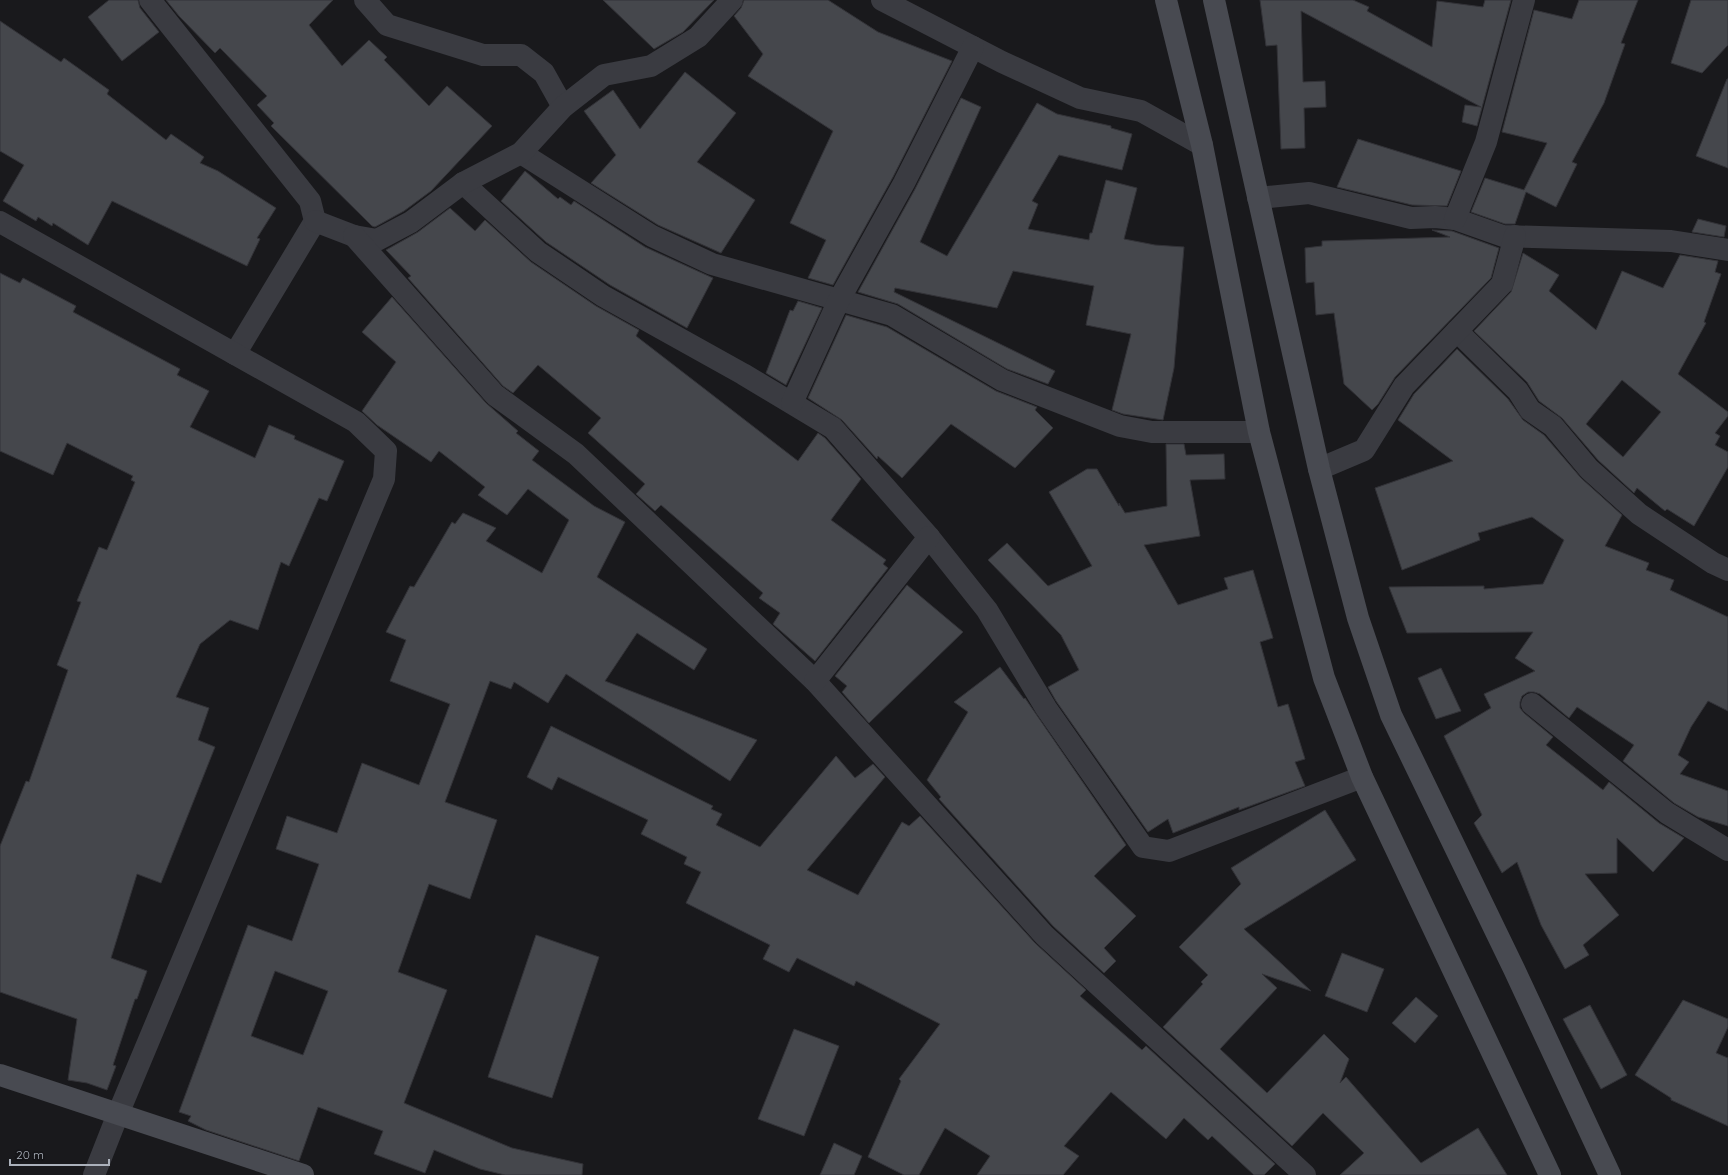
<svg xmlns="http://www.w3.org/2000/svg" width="1728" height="1175" viewBox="0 0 1728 1175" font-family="Quicksand,sans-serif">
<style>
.building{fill:#45474c;stroke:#333338;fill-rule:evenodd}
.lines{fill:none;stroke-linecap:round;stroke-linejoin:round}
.street{stroke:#3a3b41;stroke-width:22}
.secondary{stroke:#484a51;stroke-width:22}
</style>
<rect width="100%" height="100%" fill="#19191c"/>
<g class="building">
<polygon points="109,0 138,0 140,8 159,32 122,61 88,17"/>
<polygon points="166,0 333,0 309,25 342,66 369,40 387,57 384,60 429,106 447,86 492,126 431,191 404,211 375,227 372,226 271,126 274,123 257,105 267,96 220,48 215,53 179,16"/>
<polygon points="603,0 714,0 683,32 654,49"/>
<polygon points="744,0 828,0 878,32 952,61 893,177 833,285 808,278 826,240 790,223 833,131 748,76 763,54 734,16 741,8"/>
<polygon points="1260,0 1353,0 1369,7 1367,11 1432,47 1437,1 1483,7 1485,0 1511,0 1477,126 1462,122 1465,105 1481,107 1301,11 1303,82 1325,81 1326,107 1304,108 1305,148 1281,149 1277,45 1266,46"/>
<polygon points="1579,0 1638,0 1621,43 1625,44 1604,103 1572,162 1577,164 1556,207 1526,192 1515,224 1505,224 1471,212 1485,178 1524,190 1547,143 1502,132 1534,10 1572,19"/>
<polygon points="1691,0 1728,0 1728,45 1702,73 1671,63"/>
<polygon points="0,21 61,62 64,58 109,90 107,94 166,140 171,134 204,157 200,163 218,171 276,208 257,238 260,239 247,266 112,201 88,245 53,223 52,226 38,217 36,221 3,201 24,165 0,151"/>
<polygon points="685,72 736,113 697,162 755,200 721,253 658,225 591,183 616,155 584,111 613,90 640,129"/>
<polygon points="1727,79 1728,79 1728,168 1696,156"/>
<polygon points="961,98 981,107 920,242 947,256 1037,103 1057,114 1111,126 1111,128 1132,134 1122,170 1059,155 1032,201 1038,204 1028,229 1089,240 1090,233 1092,233 1106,180 1137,188 1124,239 1155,245 1184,247 1174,368 1163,420 1123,414 1112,410 1131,334 1086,325 1094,286 1013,271 997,308 895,288 894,292 1055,371 1048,384 1007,369 898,304 858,292 915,189"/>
<polygon points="1358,139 1461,171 1447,206 1412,205 1337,187"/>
<polygon points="525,171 558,199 560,197 571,205 574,201 645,247 713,278 687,328 610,285 546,242 501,201"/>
<polygon points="450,208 475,231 485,220 531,262 596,306 639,330 636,336 798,461 818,433 825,438 861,479 831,520 886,560 883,564 888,568 815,661 773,624 780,613 759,598 763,593 661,505 655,511 636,494 645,484 588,433 601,418 538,365 513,393 503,386 408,278 411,276 386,250 418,232"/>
<polygon points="1698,219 1726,226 1724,237 1692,232"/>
<polygon points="1432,230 1452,231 1499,248 1491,278 1395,377 1378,404 1372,410 1344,384 1334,313 1316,315 1314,282 1306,283 1305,248 1322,246 1322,241 1450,237"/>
<path d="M1523 253 1559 275 1549 291 1596 330 1622 271 1663 288 1680 255 1718 261 1715 272 1721 274 1704 322 1706 323 1678 374 1728 412V416L1715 433 1720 436 1715 445 1728 452V467L1694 526 1667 509 1665 511 1637 488 1634 493 1598 460 1562 418 1539 401 1527 382 1474 331 1511 292ZM1622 380 1661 412 1623 457 1586 424Z"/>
<polygon points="0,273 20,283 23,278 76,306 73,312 180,369 177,375 209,391 190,427 255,458 269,425 295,436 294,439 344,461 327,501 319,498 289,566 281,562 258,630 230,620 200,644 176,697 209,708 198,740 215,747 161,883 137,874 111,958 147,971 137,999 135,999 113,1065 116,1066 107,1090 87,1083 68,1080 77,1019 0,992 0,846 26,781 29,782 68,670 57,665 81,602 77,601 99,547 107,550 135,482 131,480 133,476 67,443 53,475 0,451"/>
<path d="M392 297 486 403 518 431 516 433 539 451 532 460 594 506 625 522 597 577 707 649 694 670 637 633 605 681 757 740 730 781 566 674 548 703 514 682 511 689 490 681 445 802 497 820 470 899 429 884 398 972 447 990 404 1103 512 1148 583 1164 582 1175H505L480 1169 434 1150 425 1173 374 1154 383 1131 318 1107 299 1161 206 1130 188 1121 191 1116 179 1112 248 925 292 941 319 864 276 849 287 816 337 833 362 763 419 785 450 704 390 681 406 640 386 632 410 586 414 587 452 522 455 524 463 513 496 528 486 541 542 573 569 520 528 489 507 515 478 495 485 487 439 451 431 462 377 425 362 411 396 362 362 332ZM275 971 328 991 303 1055 251 1036Z"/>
<polygon points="798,301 822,308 786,385 766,373 790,310 793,311"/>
<polygon points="846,315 887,327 996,391 1037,407 1035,410 1053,428 1015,468 951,424 902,478 878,456 877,459 842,420 808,398"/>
<polygon points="1457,349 1508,399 1523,420 1544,435 1581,478 1622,515 1605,546 1649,563 1646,570 1674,580 1670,590 1728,617 1728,711 1708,701 1691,727 1678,755 1689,762 1680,774 1728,791 1728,826 1698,817 1674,803 1623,761 1634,745 1577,707 1569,718 1540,694 1534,692 1528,692 1522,696 1520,702 1520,708 1524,713 1553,737 1546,745 1603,790 1609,782 1659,823 1684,838 1653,872 1617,838 1617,873 1585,874 1619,915 1583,945 1589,955 1565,969 1541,925 1517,862 1502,873 1474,823 1482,815 1444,736 1491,708 1484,694 1535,671 1515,658 1533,632 1407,633 1389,587 1484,586 1484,589 1543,584 1564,540 1532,517 1478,533 1480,540 1402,570 1375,488 1453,461 1398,420 1414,394"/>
<polygon points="1166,444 1184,444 1186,455 1224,454 1225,479 1190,480 1200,536 1144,545 1178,605 1228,589 1224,578 1253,570 1273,638 1260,642 1278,707 1288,704 1305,759 1295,762 1305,786 1239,810 1239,807 1173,833 1168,819 1148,832 1056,701 1048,687 1079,670 1061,635 988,560 1007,543 1048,586 1092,566 1049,492 1087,469 1097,469 1119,506 1119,503 1125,513 1167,506"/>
<polygon points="907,585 963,632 869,723 842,692 847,686 835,676"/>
<polygon points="1000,667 1024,699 1025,698 1126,845 1094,876 1136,916 1104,948 1116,961 1104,973 1053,926 939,799 941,797 927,780 968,712 954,702"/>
<polygon points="1441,668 1461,711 1436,719 1418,678"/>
<polygon points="551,726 713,806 711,809 722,814 716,825 760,847 836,756 855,778 873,764 885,777 807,870 858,895 902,822 909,826 920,816 1035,943 1086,990 1080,996 1142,1050 1146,1046 1275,1164 1264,1175 1254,1175 1212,1136 1208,1140 1184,1118 1166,1139 1111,1092 1064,1146 1079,1156 1063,1175 977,1175 990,1156 945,1128 919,1175 904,1175 868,1157 901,1081 899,1079 940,1024 856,981 854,986 797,958 789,972 763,959 770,945 686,903 701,872 684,864 687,857 641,834 648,820 558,777 552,790 527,777"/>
<polygon points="1325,810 1356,860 1244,929 1311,991 1262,974 1277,988 1220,1049 1267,1093 1324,1034 1349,1059 1340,1083 1346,1077 1421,1163 1478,1128 1507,1175 1340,1175 1364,1153 1323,1113 1292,1146 1163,1027 1203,984 1201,982 1208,975 1179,947 1241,884 1231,868"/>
<polygon points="536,935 599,957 552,1098 488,1077"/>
<polygon points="1342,953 1384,969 1367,1012 1325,996"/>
<polygon points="1416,997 1438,1016 1415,1043 1392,1023"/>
<polygon points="1683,1000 1728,1019 1728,1027 1716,1053 1728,1058 1728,1126 1671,1100 1671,1098 1635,1075"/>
<polygon points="1590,1005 1627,1075 1601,1089 1563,1019"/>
<polygon points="794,1029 839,1046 804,1136 758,1119"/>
<polygon points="834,1143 862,1156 854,1175 820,1175"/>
</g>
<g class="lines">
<g class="street">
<polyline points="150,0 310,201 315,221 235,354"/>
<polyline points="365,0 387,25 483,55 521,55 544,73 563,107"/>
<polyline points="882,0 1002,62 1080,98 1141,111 1202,145"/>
<polyline points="521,153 652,236 712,264 892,315 1002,380 1120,426 1152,432 1259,432"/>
<polyline points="463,183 538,252 603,296 743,374 833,428 929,537 987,610 1046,708 1143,847 1169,851 1362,777"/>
<polyline points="1258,198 1309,193 1411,218 1435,217 1455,219 1503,236 1671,241 1728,250"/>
<polyline points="1455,219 1486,142 1524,0"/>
<polyline points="315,221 354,236 377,240 411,222 463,183 521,153 563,107 604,75 651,66 698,37 732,0"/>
<polyline points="0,222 356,422 386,451 384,479 118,1114 94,1175"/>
<polyline points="354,236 495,395 576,454 815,681 1044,935 1305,1175"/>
<polyline points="1457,331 1518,391 1530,410 1553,426 1589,469 1639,514 1713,563 1728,570"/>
<polyline points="792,403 839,300 904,183 973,47"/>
<polyline points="1319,469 1364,450 1404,386 1502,284 1515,236"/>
<polyline points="815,681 929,537"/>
<polyline points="1532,704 1667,813 1728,850"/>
</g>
<g class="secondary">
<polyline points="1166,0 1202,145 1259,432 1324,678 1362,777 1550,1175"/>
<polyline points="1214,0 1319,469 1358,618 1391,715 1514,969 1610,1175"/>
<polyline points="0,1075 303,1175"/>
</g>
</g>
<path d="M10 1159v6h99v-6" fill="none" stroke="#abb1bb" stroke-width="2"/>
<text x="16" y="1159" font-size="12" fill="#abb1bb" stroke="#141417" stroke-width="3" paint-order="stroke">20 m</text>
</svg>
